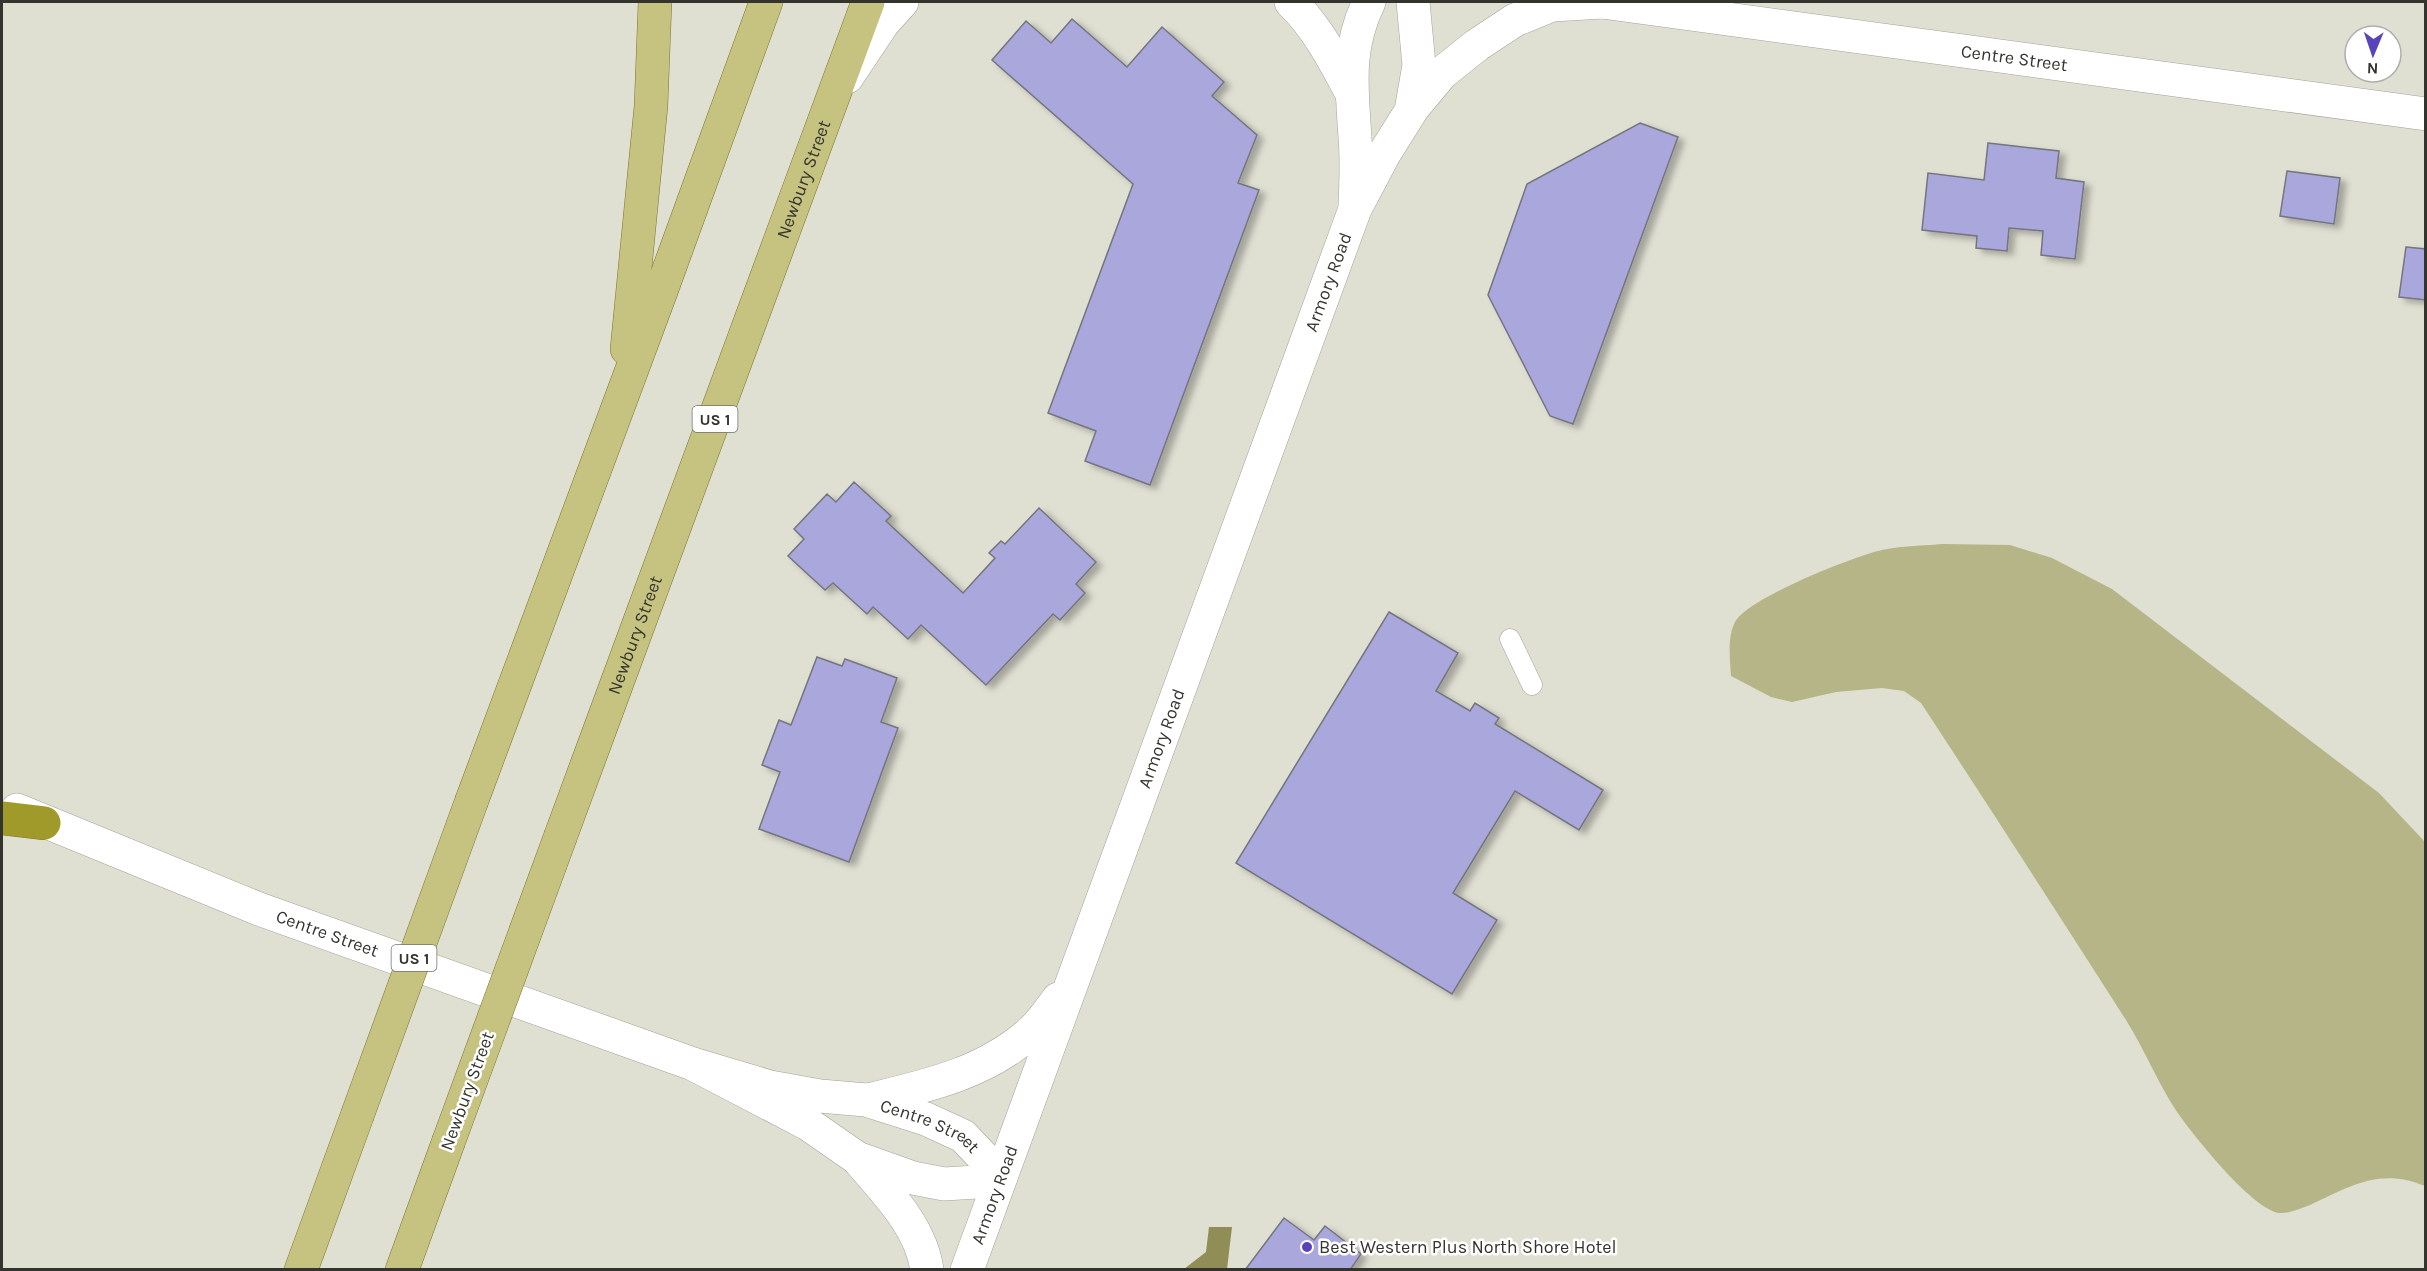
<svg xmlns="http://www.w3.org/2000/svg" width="2427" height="1271" viewBox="0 0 2427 1271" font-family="Karla,sans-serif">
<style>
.green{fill:#b6b588}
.water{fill:#908d56}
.building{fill:#a9a7db;stroke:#74747f;stroke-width:1.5;filter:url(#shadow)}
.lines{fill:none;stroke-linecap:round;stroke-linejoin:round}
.service-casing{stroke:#a3a397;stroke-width:21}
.secondary-casing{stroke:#a3a397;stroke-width:34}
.primary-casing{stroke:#7a762c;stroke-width:34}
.motorway-casing{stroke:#7a762c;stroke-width:34}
.service{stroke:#fff;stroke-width:20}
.secondary{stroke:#fff;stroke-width:33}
.primary{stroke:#c6c27f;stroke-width:33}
.motorway{stroke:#a09a2a;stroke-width:33}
.primary-bridge-casing{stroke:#7a762c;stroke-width:34;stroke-linecap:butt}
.primary-bridge{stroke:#c6c27f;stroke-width:33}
.poi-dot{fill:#5942ba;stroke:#fff;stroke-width:2}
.labels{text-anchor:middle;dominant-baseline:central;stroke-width:5;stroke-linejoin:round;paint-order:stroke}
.shield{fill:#fff;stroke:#71716d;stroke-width:1.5}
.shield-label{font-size:16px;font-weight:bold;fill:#34342f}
.street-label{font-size:18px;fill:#34342f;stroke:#fff}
.poi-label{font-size:18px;fill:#34342f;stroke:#fff;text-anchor:start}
</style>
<defs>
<filter id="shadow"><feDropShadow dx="6" dy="4" stdDeviation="3" flood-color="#0004"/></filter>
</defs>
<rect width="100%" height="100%" fill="#dfdfd2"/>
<path class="green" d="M1942 544 2010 545 2052 558 2112 589 2379 793 2425 842V1186C2381 1167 2350 1186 2310 1205 2302 1208 2288 1214 2279 1213 2253 1209 2201 1144 2185 1123 2161 1092 2147 1053 2126 1020 2058 914 1990 808 1921 703L1904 691 1882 688 1836 692 1792 702 1771 697 1731 676C1730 658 1727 638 1735 622 1748 598 1847 560 1874 552 1895 546 1920 546 1942 544Z"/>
<polygon class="water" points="1209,1227 1232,1227 1227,1269 1184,1269 1206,1252"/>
<g class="building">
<polygon points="1072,19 1127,67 1162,27 1224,82 1212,96 1257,135 1238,183 1259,190 1150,485 1085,461 1096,431 1048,413 1133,184 992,60 1026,21 1051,43"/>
<polygon points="1640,123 1678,137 1573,424 1550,416 1488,295 1527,184"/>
<polygon points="1988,143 2059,151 2056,178 2084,182 2075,259 2041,255 2043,231 2009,228 2007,251 1976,248 1977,236 1922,230 1928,173 1984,180"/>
<polygon points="2287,171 2340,178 2334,224 2280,216"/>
<polygon points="2406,247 2426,249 2426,300 2399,297"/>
<polygon points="854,482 891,516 886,521 963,593 995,558 989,553 1001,541 1005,544 1039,508 1096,562 1076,584 1085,593 1060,620 1053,614 986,685 921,625 908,639 873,607 867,614 833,583 825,590 788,556 804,539 794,529 827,494 836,502"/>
<polygon points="1389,612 1458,653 1436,691 1470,711 1475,703 1499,718 1495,724 1603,790 1579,830 1515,791 1453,893 1497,920 1452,994 1236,863"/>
<polygon points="817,657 842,666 845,659 897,678 881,722 898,728 849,862 759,829 780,772 762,765 779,720 791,725"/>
<polygon points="1284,1218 1314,1240 1325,1226 1361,1254 1350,1270 1245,1270"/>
</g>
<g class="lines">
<defs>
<polyline id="service" points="1510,639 1532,685"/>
<g id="secondary">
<path d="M1291 2C1317 27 1334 60 1351 92"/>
<path id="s1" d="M1602 2 2426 114"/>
<polyline points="847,77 883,23 902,2"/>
<polyline points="1412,109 1442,73 1477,45 1515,20 1552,5 1603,2"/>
<path d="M1355 204C1356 182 1357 160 1355 138 1352 88 1346 49 1369 2"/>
<path id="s2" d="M17 810 259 909 693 1064 770 1087 820 1096 866 1100 926 1119 963 1136 1001 1176 977 1182 944 1184 913 1178 857 1158 808 1124 693 1064"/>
<path d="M868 1100C927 1086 986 1073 1032 1031 1042 1022 1050 1010 1058 999"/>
<path d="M858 1159C885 1191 921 1226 927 1270"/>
<path id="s3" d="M967 1270 1355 209 1384 154 1411 111 1419 65 1413 2"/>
</g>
<g id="primary">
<polyline points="627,349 651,106 655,2"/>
<polyline points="472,800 660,294 766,2"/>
<path id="s4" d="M561 835C663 557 768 280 868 2"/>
<polyline points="301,1270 357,1116"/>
<polyline points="402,1270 448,1143"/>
</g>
<polyline id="motorway" points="2,818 44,823"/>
</defs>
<use href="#service" class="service-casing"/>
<use href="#secondary" class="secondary-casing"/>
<use href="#primary" class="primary-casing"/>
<use href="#motorway" class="motorway-casing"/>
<use href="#service" class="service"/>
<use href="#secondary" class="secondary"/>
<use href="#primary" class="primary"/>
<use href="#motorway" class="motorway"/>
<defs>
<g id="primary-bridge">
<polyline points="357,1116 472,800"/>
<polyline points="448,1143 561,835"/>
</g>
</defs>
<use href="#primary-bridge" class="primary-bridge-casing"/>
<use href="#primary-bridge" class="primary-bridge"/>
</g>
<circle class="poi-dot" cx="1307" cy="1247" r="6"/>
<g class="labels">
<g class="shield">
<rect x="692.5" y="406" width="45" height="26" rx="4.5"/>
<rect x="391.5" y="945" width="45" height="26" rx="4.5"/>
</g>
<g class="shield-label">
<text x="715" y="419">US 1</text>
<text x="414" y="958">US 1</text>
</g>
<g class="street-label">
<text stroke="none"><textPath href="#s1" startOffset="416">Centre Street</textPath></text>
<text stroke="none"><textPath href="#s4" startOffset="699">Newbury Street</textPath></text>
<text stroke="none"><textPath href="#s3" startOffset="1052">Armory Road</textPath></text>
<text stroke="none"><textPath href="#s4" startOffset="213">Newbury Street</textPath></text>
<text stroke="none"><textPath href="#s3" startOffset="566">Armory Road</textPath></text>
<text stroke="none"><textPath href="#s2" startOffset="334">Centre Street</textPath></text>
<text transform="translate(467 1091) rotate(-70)">Newbury Street</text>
<text stroke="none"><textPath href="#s2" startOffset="969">Centre Street</textPath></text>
<text stroke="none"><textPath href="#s3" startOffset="80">Armory Road</textPath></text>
</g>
<g class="poi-label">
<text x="1319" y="1247">Best Western Plus North Shore Hotel</text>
</g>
</g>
<rect width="2427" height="1271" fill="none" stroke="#34342f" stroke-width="6"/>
<g transform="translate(2373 54) rotate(182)"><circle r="28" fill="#ffffff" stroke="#aeaeac" stroke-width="1.5"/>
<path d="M0-4.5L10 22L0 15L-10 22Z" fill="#5942ba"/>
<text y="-9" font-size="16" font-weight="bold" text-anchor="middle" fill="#34342f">N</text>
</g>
</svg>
